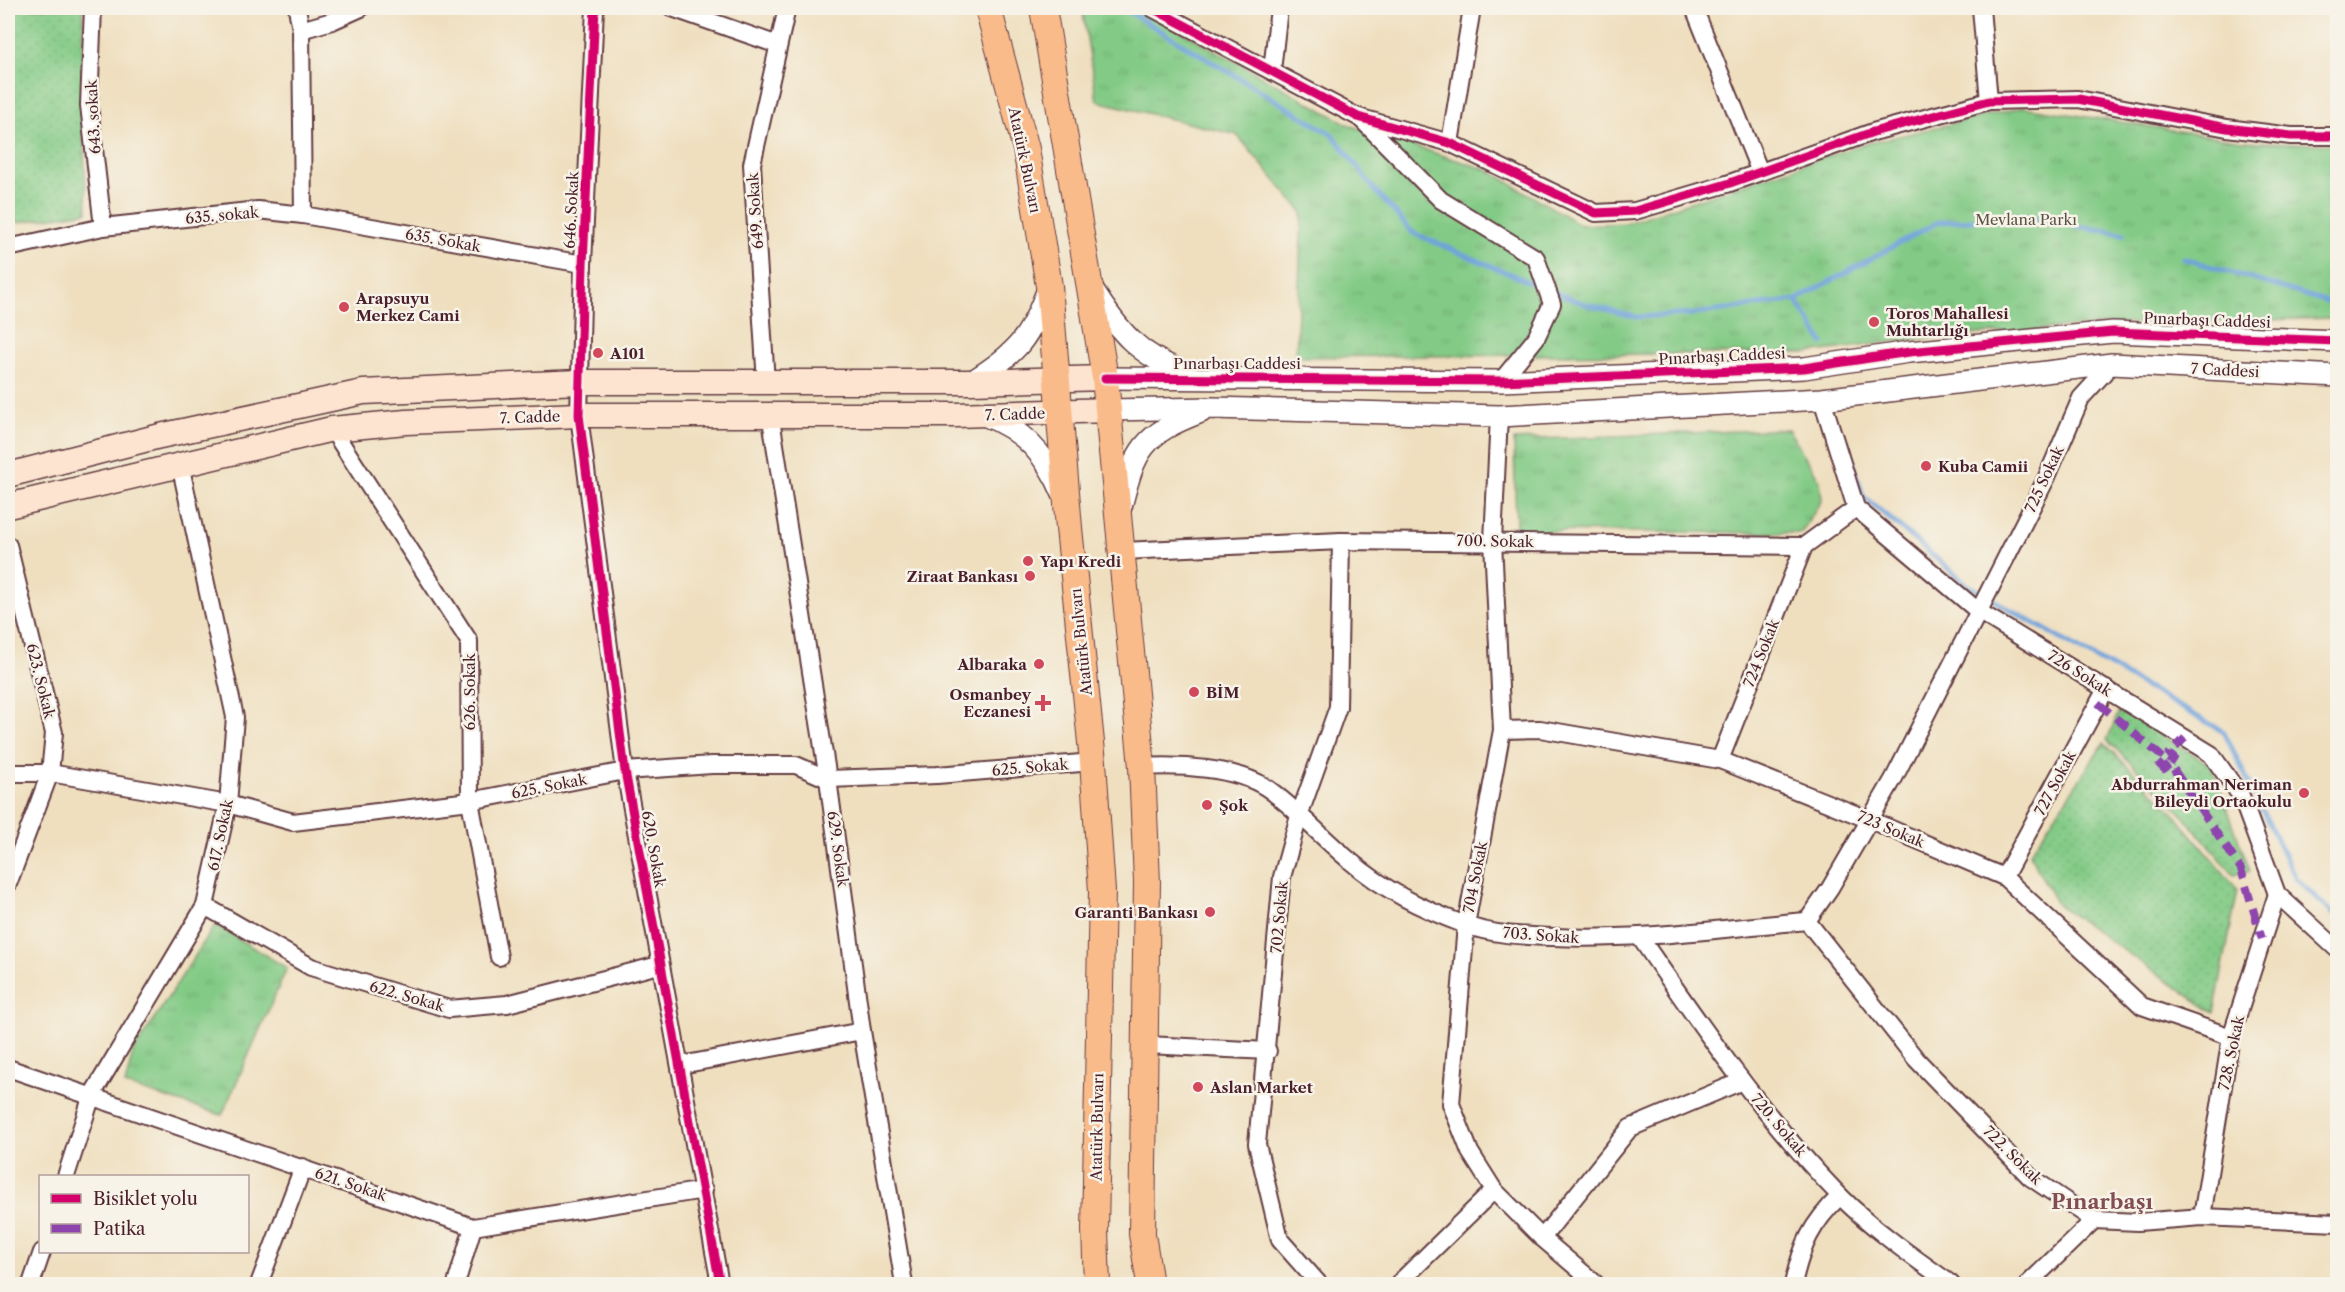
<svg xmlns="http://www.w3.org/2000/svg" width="2345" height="1292" viewBox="0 0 2345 1292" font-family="'Libre Caslon Text',serif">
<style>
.grass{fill:url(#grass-dots);stroke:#667458;stroke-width:1.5}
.park{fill:url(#park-tufts);stroke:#667458;stroke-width:1.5}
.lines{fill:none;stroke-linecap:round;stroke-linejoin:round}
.stream{stroke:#70a2db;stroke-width:5}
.minor-casing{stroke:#633c41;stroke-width:20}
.tertiary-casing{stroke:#633c41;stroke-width:24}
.secondary-casing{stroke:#633c41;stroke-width:27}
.primary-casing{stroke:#633c41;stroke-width:28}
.minor{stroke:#fff;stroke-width:16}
.tertiary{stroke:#fff;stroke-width:21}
.secondary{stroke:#fde4d1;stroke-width:24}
.primary{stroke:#fabb8b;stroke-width:26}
.quiet{stroke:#8e44ad;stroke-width:8;stroke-dasharray:15 8;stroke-linecap:butt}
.cycleway-casing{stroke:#f7f3e8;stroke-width:13}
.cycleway{stroke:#d6006c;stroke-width:9}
.poi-dot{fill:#d1495b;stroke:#f7f3e8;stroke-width:2}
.labels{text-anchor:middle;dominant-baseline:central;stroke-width:5;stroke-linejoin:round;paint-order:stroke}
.street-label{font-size:15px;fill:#4a1f2b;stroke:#f7f3e8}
.park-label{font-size:15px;fill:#5b5246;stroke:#f7f3e8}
.poi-label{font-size:15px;font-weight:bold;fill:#4a1f2b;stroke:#f7f3e8;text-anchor:start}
.district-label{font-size:21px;font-weight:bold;fill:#824e53;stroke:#f7f3e8}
</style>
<defs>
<pattern id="grass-dots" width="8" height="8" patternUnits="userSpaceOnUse" patternTransform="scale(1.5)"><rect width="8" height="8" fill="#82ca85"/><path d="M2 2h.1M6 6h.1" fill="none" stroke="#72ad73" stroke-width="1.8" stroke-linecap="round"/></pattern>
<pattern id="park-tufts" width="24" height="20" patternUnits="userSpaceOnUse" patternTransform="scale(1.5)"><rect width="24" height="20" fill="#82ca85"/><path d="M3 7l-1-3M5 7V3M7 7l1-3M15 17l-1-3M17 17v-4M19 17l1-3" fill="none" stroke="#72ad73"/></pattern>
</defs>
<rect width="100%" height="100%" fill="#f7f3e8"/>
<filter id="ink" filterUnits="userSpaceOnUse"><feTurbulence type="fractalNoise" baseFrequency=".0167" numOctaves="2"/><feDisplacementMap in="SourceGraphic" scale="12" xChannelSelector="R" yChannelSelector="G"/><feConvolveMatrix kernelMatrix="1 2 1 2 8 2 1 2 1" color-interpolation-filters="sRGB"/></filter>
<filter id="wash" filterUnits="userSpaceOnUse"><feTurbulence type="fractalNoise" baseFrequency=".008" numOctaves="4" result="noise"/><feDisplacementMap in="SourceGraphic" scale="24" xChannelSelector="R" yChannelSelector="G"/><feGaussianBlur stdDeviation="1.35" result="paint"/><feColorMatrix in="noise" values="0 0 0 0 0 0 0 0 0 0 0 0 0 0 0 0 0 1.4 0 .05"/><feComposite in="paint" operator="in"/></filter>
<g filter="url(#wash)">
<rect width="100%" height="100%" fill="#efdfbf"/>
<g class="grass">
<polygon points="8,8 83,8 82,109 87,212 8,224"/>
<polygon points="2120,709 2212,766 2250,871 2234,875 2181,813 2107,740"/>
<polygon points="2104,743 2171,810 2238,890 2214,1013 2057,904 2029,854"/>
</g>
<g class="park">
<polygon points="1082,8 1139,8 1351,126 1488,170 1581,225 1627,223 1865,144 2023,107 2243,141 2337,145 2337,318 2112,324 1915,339 1807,353 1296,357 1302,212 1237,135 1097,101"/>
<polygon points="1788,429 1820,481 1822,500 1801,533 1516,531 1514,440"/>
<polygon points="215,925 287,968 222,1115 125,1085 133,1052"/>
</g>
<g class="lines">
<g class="stream">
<polyline points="1123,8 1333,135 1374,189 1413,233 1543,288"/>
<polyline points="2183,258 2338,305"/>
<polyline points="1552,291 1585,304 1636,317 1693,314 1796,300 1938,222 2026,217 2124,234"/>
<polyline points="1796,300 1823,343"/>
<polyline points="1846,440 1863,496 1969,586 2224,732 2296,879 2338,918"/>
</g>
</g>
</g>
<g filter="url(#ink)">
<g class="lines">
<defs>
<g id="minor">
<polyline points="93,8 89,105 103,227"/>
<polyline points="595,8 583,264 579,415 625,771 720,1284"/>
<polyline points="672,8 778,45"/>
<polyline points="1152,8 1358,117 1450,143 1596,213 1635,211 1727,184 1873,132 1989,101 2078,99 2227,128 2291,136 2338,136"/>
<polyline points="1694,8 1760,172"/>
<polyline points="1981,8 1989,101"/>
<polyline points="301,30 332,21 361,8"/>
<polyline points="1272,71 1279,8"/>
<polyline points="1359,117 1441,200 1536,258 1552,304 1536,338 1501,381"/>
<polyline points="1450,143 1472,8"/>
<polyline points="303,215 583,264"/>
<polyline points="8,248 103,227 258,210 303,215 301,30 297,8"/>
<polyline points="766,383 752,164 787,8"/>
<polyline points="1822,399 1856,508 1978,611 2211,754 2241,796 2277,894 2338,950"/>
<polyline points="770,413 828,779 862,1031 904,1284"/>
<polyline points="1499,416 1493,541 1502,730 1466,925 1451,1104 1470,1152 1494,1190 1542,1238 1596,1284"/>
<polyline points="332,429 469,641 470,801 499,957"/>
<polyline points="8,545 54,733 50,773 8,884"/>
<polyline points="1123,551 1341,541 1804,546 1856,508"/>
<polyline points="1502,730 1540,729 1720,760 1870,820 2004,877 2142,1006 2231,1037"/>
<polyline points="1720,760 1804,546"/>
<path d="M1142 767C1178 765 1236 767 1267 788 1296 808 1321 837 1349 860 1384 890 1420 908 1463 924 1491 935 1524 936 1553 937 1638 941 1723 928 1807 921"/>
<polyline points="8,773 50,773 228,804 293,822 470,801 625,771 712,765 796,765 828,779 937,775 1093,762"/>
<polyline points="2004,877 2106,689"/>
<polyline points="205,906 311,967 449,1009 507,1004 659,965"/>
<polyline points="1807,921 1916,1059 2030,1177 2094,1220 2138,1222 2202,1217 2338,1223"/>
<polyline points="1807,921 1830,888 1894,778 2046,479 2081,398 2112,364"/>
<path d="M1639 936C1701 1026 1764 1118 1840 1196 1874 1230 1913 1257 1951 1284"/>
<polyline points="1147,1045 1268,1051"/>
<polyline points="681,1065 862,1031"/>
<polyline points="8,1068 473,1227 704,1190"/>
<polyline points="66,1176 92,1095 205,906 228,804 235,717 180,464"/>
<polyline points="2202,1217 2231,1037 2277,894"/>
<polyline points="1542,1238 1630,1128 1742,1081"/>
<polyline points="31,1284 42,1252"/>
<polyline points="259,1284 303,1167"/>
<polyline points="456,1284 473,1227"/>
<polyline points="1319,1284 1280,1240 1257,1144 1282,877 1299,816 1338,707 1341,541"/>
<polyline points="1398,1284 1494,1190"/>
<path d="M1793 1284C1802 1245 1811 1224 1840 1196"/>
<polyline points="2028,1284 2094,1220"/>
</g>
<g id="tertiary">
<path d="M1092 289C1119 332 1138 355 1186 373"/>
<polyline points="1105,378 1501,381 1804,368 1909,352 2113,332 2338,341"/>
<path d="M971 382C1018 353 1030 338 1049 286"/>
<polyline points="1109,410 1212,408 1499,416 1822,399 2112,364 2338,376"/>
<path d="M984 415C1023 429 1047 456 1063 494"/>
<path d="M1121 507C1135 449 1143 434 1201 412"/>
</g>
<g id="secondary">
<polyline points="8,475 160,436 363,392 579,382 971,382 1105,378"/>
<polyline points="8,506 332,429 406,422 579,415 956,415 1109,410"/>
</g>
<g id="primary">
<polyline points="988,8 1026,149 1049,286 1069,528 1093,762 1102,891 1095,1230 1097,1284"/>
<polyline points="1043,8 1105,378 1142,767 1147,882 1142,1234 1150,1284"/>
</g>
</defs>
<use href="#minor" class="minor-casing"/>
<use href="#tertiary" class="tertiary-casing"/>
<use href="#secondary" class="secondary-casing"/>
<use href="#primary" class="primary-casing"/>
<use href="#minor" class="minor"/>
<use href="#tertiary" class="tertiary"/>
<use href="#secondary" class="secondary"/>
<use href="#primary" class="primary"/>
<g class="quiet">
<polyline points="2098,703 2160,755 2155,760 2164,769 2170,764 2241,869 2262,939"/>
<polyline points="2170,764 2174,758 2169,754 2185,738"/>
</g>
<defs>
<g id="cycleway">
<polyline points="595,8 583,264 579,415 625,771 720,1284"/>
<polyline points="1152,8 1358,117 1450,143 1596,213 1635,211 1727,184 1873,132 1989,101 2078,99 2227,128 2291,136 2338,136"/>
<polyline points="1105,378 1501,381 1804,368 1909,352 2113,332 2338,341"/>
</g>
</defs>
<use href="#cycleway" class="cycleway-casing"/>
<use href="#cycleway" class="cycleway"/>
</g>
</g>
<g class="poi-dot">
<circle cx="344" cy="307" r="6"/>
<circle cx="1874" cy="322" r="6"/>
<circle cx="598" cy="353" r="6"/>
<circle cx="1926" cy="466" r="6"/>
<circle cx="1028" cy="561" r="6"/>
<circle cx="1030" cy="576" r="6"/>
<circle cx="1039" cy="664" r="6"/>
<circle cx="1194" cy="692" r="6"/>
<path d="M1040 694h6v6h6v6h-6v6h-6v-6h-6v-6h6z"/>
<circle cx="2304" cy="793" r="6"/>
<circle cx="1207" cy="805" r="6"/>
<circle cx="1210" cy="912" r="6"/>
<circle cx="1198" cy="1087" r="6"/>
</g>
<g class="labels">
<g class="street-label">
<text transform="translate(93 117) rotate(-93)">643. sokak</text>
<text transform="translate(1025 160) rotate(78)">Atatürk Bulvarı</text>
<text transform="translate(571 210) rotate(-87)">646. Sokak</text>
<text transform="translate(755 211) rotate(-94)">649. Sokak</text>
<text transform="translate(222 215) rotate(-5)">635. sokak</text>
<text transform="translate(443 240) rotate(10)">635. Sokak</text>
<text transform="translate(2207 320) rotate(2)">Pınarbaşı Caddesi</text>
<text transform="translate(1722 356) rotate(-3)">Pınarbaşı Caddesi</text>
<text x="1237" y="363">Pınarbaşı Caddesi</text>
<text transform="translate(2225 370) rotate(3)">7 Caddesi</text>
<text transform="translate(1015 414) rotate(-2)">7. Cadde</text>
<text transform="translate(530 417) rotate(-2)">7. Cadde</text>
<text transform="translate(2044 479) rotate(-65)">725 Sokak</text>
<text transform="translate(1495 541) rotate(1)">700. Sokak</text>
<text transform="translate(1081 642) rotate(-96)">Atatürk Bulvarı</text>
<text transform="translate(1761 653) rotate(-68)">724 Sokak</text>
<text transform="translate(2080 673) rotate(32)">726 Sokak</text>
<text transform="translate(41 681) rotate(76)">623. Sokak</text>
<text transform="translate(469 692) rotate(-90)">626. Sokak</text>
<text transform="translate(1030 767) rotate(-5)">625. Sokak</text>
<text transform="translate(2055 783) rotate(-62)">727 Sokak</text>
<text transform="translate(549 786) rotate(-11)">625. Sokak</text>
<text transform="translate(1891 829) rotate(23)">723 Sokak</text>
<text transform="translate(220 835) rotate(-78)">617. Sokak</text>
<text transform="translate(654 849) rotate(80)">620. Sokak</text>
<text transform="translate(838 849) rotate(82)">629. Sokak</text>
<text transform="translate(1475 877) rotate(-79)">704 Sokak</text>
<text transform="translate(1279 917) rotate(-85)">702 Sokak</text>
<text transform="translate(1541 935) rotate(4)">703. Sokak</text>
<text transform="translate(407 996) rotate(16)">622. Sokak</text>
<text transform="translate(2231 1053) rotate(-78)">728. Sokak</text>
<text transform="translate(1779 1125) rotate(50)">720. Sokak</text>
<text transform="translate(1097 1127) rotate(-89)">Atatürk Bulvarı</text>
<text transform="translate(2013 1155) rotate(45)">722. Sokak</text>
<text transform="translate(351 1184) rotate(19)">621. Sokak</text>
</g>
<g class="park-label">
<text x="2026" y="219">Mevlana Parkı</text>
</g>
<g class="poi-label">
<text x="356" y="298">Arapsuyu<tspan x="356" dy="17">Merkez Cami</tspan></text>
<text x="1886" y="313">Toros Mahallesi<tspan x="1886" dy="17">Muhtarlığı</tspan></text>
<text x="610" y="353">A101</text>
<text x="1938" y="466">Kuba Camii</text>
<text x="1040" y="561">Yapı Kredi</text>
<text x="1018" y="576" text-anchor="end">Ziraat Bankası</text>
<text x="1027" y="664" text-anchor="end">Albaraka</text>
<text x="1206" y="692">BİM</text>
<text x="1031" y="694" text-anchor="end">Osmanbey<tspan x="1031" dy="17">Eczanesi</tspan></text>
<text x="2292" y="784" text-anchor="end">Abdurrahman Neriman<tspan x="2292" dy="17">Bileydi Ortaokulu</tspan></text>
<text x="1219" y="805">Şok</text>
<text x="1198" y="912" text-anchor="end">Garanti Bankası</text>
<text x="1210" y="1087">Aslan Market</text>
</g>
<g class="district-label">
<text x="2102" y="1201">Pınarbaşı</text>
</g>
</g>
<rect width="2345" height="1292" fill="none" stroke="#f7f3e8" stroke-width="30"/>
<rect x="39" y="1175" width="210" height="78" fill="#f7f3e8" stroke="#b29e9c" stroke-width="1.5"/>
<rect x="51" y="1194" width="30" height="9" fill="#d6006c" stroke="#b29e9c" stroke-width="1.5"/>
<text x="93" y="1205" font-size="18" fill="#4a1f2b">Bisiklet yolu</text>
<rect x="51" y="1224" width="30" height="9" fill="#8e44ad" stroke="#b29e9c" stroke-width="1.5"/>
<text x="93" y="1235" font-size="18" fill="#4a1f2b">Patika</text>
</svg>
